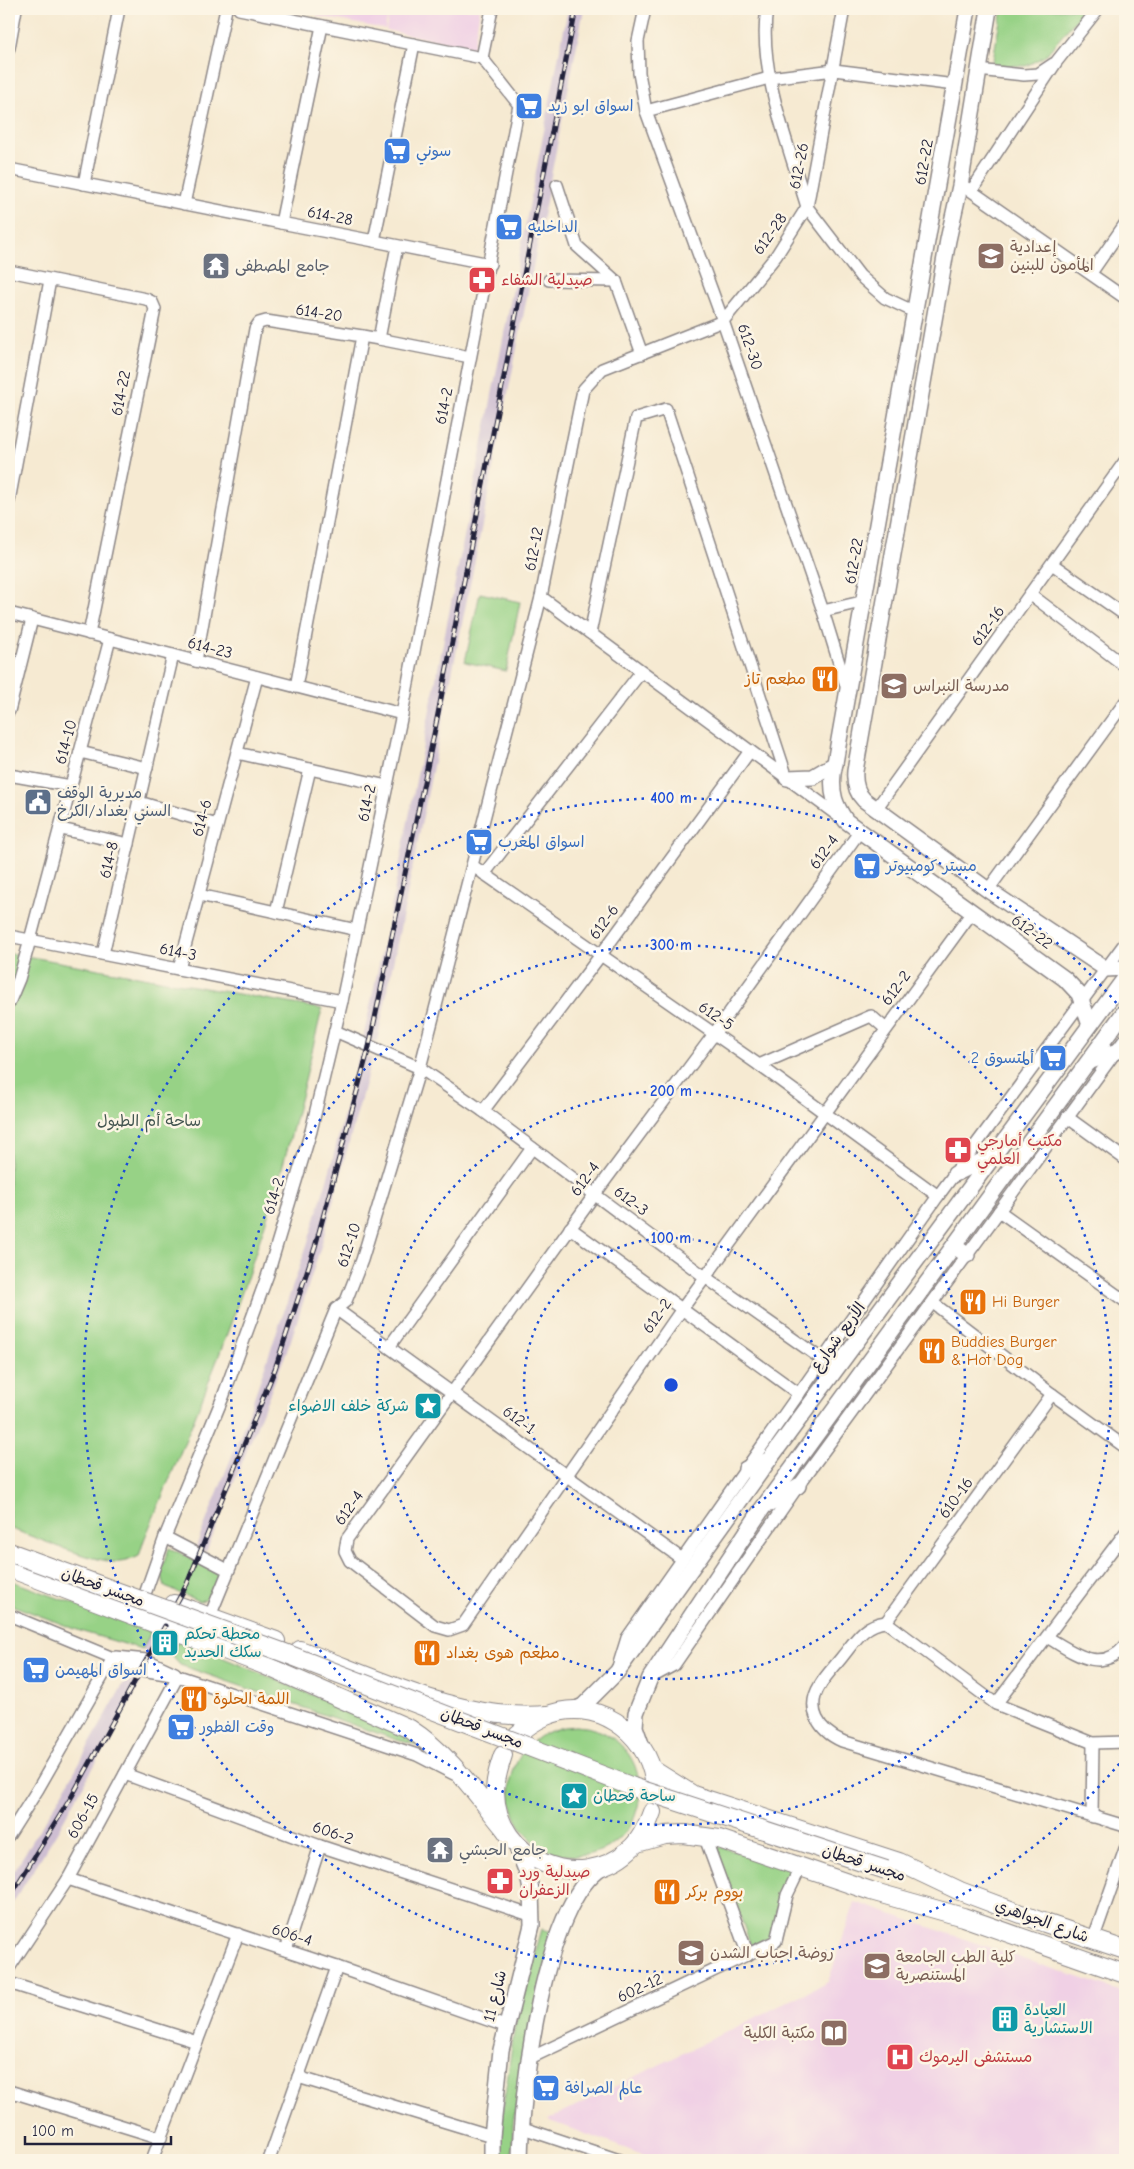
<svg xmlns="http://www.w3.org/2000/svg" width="1134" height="2169" viewBox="0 0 1134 2169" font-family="'Comic Neue','Playpen Sans Arabic',sans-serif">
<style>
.built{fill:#f0d0e5}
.industrial{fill:#cebed2}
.green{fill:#97d286;stroke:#5c7a60}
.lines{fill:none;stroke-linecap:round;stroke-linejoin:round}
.street-casing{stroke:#8c8686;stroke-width:14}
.secondary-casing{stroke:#8c8686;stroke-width:18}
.primary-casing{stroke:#8c8686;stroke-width:20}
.street{stroke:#fff;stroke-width:11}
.secondary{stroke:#fff;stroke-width:15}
.primary{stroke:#fff;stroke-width:18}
.rail-casing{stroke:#22223b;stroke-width:5}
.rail{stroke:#fcf5e5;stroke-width:3;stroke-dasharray:9;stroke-linecap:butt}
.primary-bridge-casing{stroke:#8c8686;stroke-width:20;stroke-linecap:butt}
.primary-bridge{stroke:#fff;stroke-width:18}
.ring{fill:none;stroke:#1d4ed8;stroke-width:2.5;stroke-dasharray:2.5 5}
.labels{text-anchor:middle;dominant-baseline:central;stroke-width:5;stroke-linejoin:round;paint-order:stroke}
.shop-label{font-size:16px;fill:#366cbe;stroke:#fcf5e5;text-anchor:start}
.street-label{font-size:16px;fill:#22223b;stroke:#fcf5e5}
.education-label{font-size:16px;fill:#785e54;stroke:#fcf5e5;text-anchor:start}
.worship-label{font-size:16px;fill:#5b616d;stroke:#fcf5e5;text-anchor:start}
.health-label{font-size:16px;fill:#be3a42;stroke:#fcf5e5;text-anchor:start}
.food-label{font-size:16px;fill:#c56008;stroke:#fcf5e5;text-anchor:start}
.service-label{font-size:16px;fill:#4e5e75;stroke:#fcf5e5;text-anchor:start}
.park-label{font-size:16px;fill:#455752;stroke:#fcf5e5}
.culture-label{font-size:16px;fill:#0d838f;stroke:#fcf5e5;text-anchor:start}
.centre{fill:#1d4ed8;stroke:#fcf5e5;stroke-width:2.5}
.ring-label{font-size:15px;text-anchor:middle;font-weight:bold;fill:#1d4ed8;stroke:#fcf5e5;stroke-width:5;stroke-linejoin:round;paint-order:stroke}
</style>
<rect width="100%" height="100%" fill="#fcf5e5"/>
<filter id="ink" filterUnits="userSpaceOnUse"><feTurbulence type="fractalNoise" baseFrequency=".02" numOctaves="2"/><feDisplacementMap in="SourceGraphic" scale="10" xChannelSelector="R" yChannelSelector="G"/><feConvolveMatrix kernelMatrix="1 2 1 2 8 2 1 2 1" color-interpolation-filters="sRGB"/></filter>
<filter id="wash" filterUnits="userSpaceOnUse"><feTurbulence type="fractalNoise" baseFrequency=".0096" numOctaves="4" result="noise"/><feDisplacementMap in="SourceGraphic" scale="20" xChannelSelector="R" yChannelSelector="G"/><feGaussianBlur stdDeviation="1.12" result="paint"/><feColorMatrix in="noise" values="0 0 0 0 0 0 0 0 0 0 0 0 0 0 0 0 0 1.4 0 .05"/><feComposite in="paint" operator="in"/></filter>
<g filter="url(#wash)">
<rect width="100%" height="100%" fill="#f6ead2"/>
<g class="built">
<polygon points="319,9 389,9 385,29 317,16"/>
<polygon points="390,9 480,9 473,48 386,30"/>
<polygon points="855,1902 1125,1993 1125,2160 657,2160 547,2120 828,1982"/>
</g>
<g class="industrial">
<polygon points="568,9 584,9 475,560 377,1042 363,1039 388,923"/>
<polygon points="359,1055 372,1058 321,1246 290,1343 206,1552 196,1547 248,1415 308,1242 330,1170"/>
<polygon points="151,1632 163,1637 154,1655 142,1649"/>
<polygon points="129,1674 142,1681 57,1832 9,1909 9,1879 63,1792"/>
</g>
<g class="green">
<polygon points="1002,9 1085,9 1045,56 1026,66 992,65"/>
<polygon points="480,593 520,602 506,671 465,662"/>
<path d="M9 953 322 1009C304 1085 286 1162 261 1236 228 1339 186 1440 144 1540L139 1556C131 1560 121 1563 113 1562 80 1557 40 1539 9 1528Z"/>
<polygon points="169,1548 223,1572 217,1590 210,1599 199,1601 165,1587 161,1571"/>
<polygon points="9,1580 151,1632 142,1649 83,1632 9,1604"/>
<polygon points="178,1639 394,1729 422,1746 397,1740 180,1665 172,1656"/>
<circle cx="575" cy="1791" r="65"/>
<polygon points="714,1845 791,1869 781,1888 772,1934 769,1938 753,1945 750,1943"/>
<polygon points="542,1929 553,1932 522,2063 513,2125 512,2160 500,2160 504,2101 515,2025"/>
</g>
</g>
<g filter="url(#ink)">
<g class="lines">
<defs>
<g id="street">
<polyline points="239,9 482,58"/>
<polyline points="645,9 638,41 639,73 646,111 723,321 823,611 847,689"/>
<polyline points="844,9 807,207 860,276 885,298 915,312"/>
<polyline points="322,26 281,223 374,241 414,44"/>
<polyline points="9,48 16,9"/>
<polyline points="978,70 1024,75 1038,74 1053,64"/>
<polyline points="646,111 769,78 834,70 955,85"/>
<polyline points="9,169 281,223"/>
<polyline points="84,184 119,9"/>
<polyline points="557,185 577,246 616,281 642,354"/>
<polyline points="967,188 1125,298"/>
<polyline points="972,190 1057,61 1098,9"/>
<polyline points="184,204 226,9"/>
<polyline points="374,241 490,264"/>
<polyline points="9,271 146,299 152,302 155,309 89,634"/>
<polyline points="1091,273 1125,224"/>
<polyline points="549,280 616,281"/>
<polyline points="362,336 379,339 397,246"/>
<polyline points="379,339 470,357"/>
<polyline points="9,501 50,280"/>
<polyline points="1052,564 1125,615"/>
<polyline points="1030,594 1125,666"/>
<polyline points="541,597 844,820"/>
<polyline points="823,611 865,601"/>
<polyline points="9,613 402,714"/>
<polyline points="590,633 636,418 666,409 787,778"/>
<polyline points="196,661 255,329 259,323 266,321 362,336 296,687"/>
<polyline points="9,711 32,619"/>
<polyline points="80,752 147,768"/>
<polyline points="237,753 387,786"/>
<polyline points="9,775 71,786"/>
<polyline points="139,802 217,825"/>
<polyline points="876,809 1125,461"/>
<polyline points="61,829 129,844"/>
<polyline points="860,831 714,1034 595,1194 347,1539 345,1551 350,1561 435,1626 449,1630 463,1625 682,1309 973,911"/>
<polyline points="473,866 759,1065 938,1196"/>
<polyline points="484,874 641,672"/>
<polyline points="988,890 1125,702"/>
<polyline points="199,895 357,930"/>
<polyline points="276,912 310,769"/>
<polyline points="9,936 342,1001"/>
<polyline points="103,954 173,655"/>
<polyline points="179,969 257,677"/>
<polyline points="9,1003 19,979 30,940 110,639"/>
<polyline points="335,1031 420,1068 483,1111 705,1277 823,1360"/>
<polyline points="759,1065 871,1016 886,1029"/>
<polyline points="483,1111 600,956 750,751"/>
<polyline points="1067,1117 1125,1159"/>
<polyline points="999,1211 1125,1301"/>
<polyline points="570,1228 799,1394"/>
<polyline points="933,1303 1052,1394 1125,1447"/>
<polyline points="336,1309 682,1559"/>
<polyline points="389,1347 532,1148"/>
<polyline points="165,1537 228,1570"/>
<polyline points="145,1594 165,1537 223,1397 268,1274 311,1131 342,1001 402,714 519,105 482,58 492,9"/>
<polyline points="9,1615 142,1670 178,1676 417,1755 454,1774"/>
<path d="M210 1616 336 1309 346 1301 362 1260 420 1068 541 597 583 390 602 369 723 321 776 256 807 207C790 149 757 69 767 9"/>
<path d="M886 1622C864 1624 855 1641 842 1657 835 1666 826 1675 820 1685 805 1709 819 1731 842 1741L1125 1826"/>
<polyline points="886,1622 1052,1394"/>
<polyline points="886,1622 996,1704 1093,1743 1125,1742"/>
<path d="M1047 1637C1073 1652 1100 1675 1125 1646"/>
<polyline points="116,1657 147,1660 175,1673"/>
<polyline points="618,1667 627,1638 938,1196 1125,943"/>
<polyline points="650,1678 674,1665 798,1486 1125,1039"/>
<polyline points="996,1704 1125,1533"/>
<polyline points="125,1774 320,1846 533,1916"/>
<polyline points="1092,1817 1093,1743"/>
<polyline points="9,1835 38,1789 113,1658"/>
<polyline points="704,1835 748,1955"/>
<polyline points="68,1879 337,1967 505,2026"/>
<polyline points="1093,1940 1125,1849"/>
<polyline points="286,1950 320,1846"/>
<polyline points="9,1968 68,1879 178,1676"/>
<polyline points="9,1983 197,2042"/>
<polyline points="528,2059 776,1941 787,1895 801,1866"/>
<polyline points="298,2077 492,2136"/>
<polyline points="9,2091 161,2138"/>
<polyline points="520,2127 619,2160"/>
<polyline points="152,2160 238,1934"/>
<polyline points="269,2160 337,1967"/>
</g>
<g id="secondary">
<path d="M968 9 833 774C831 794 835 805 846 821L1065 979 1079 994 1090 1025"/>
<path d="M989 9 960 186 948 240 855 771C854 783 856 792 864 800L988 890 1106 969 1125 968"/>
<polyline points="787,778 813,777 835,764"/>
<polyline points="1089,1062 1117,1051"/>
<polyline points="955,1174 992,1156"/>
<polyline points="954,1246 967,1255"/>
<polyline points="746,1469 769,1460"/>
<polyline points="770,1504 798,1486"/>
<polyline points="574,1710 583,1706 617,1672 769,1460 1125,978"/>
<polyline points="641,1744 635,1727 636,1713 650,1678 762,1509 1125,1011"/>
<polyline points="492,2160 492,2136 501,2050 532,1925 531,1890 528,1875 516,1845"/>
<path d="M520 2160C521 2093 543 1903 603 1866"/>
</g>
<g id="primary">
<path d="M9 1568 264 1665 410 1729C449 1754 476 1794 505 1829"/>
<polyline points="174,1604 276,1641"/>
<path d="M300 1650C378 1679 462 1722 547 1715"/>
<path d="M517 1735C526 1727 535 1721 546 1716 594 1695 647 1731 654 1780"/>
<path d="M503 1755C499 1767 495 1779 495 1792 496 1859 579 1895 629 1850 641 1840 647 1826 652 1812"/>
<polyline points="653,1770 693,1795 899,1862 960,1891 1045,1923 1125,1950"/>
<polyline points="637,1843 665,1835 684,1834 719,1839 871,1891 963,1917 1125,1974"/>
</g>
</defs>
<use href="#street" class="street-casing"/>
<use href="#secondary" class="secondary-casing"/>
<use href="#primary" class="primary-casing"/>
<use href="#street" class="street"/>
<use href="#secondary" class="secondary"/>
<use href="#primary" class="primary"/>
<defs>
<g id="rail">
<polyline points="176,1604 187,1584 275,1369 315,1247 369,1047 434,734 576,9"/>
<polyline points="9,1898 72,1796 165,1626"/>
</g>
</defs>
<use href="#rail" class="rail-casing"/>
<use href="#rail" class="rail"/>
<defs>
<polyline id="primary-bridge" points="9,1552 282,1652 633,1787 886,1870"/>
</defs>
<use href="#primary-bridge" class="primary-bridge-casing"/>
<use href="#primary-bridge" class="primary-bridge"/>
</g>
</g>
<g class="ring">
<circle cx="671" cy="1385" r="147"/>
<circle cx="671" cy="1385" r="294"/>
<circle cx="671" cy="1385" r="440"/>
<path d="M1124 1758A587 587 0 1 1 1124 1012"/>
</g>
<defs>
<symbol id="supermarket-square" viewBox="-11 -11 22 22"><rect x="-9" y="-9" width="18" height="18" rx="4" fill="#3f7fe0" stroke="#fcf5e5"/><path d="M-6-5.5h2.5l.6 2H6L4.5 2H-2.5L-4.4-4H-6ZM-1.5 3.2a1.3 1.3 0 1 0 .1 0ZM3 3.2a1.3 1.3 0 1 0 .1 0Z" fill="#fff"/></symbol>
<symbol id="school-square" viewBox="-11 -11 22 22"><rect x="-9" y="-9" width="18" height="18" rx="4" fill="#8d6e63" stroke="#fcf5e5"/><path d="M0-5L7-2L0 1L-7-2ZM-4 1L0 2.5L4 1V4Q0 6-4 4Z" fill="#fff"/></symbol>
<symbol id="temple-square" viewBox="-11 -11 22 22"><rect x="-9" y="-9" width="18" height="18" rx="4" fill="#6b7280" stroke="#fcf5e5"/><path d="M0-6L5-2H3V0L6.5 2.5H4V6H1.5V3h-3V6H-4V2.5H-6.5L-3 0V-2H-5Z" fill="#fff"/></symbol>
<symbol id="pharmacy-square" viewBox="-11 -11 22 22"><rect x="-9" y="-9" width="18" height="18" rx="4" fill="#e0444e" stroke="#fcf5e5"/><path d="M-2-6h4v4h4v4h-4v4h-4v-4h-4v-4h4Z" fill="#fff"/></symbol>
<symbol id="restaurant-square" viewBox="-11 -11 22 22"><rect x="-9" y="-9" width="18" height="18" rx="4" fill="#e8710a" stroke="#fcf5e5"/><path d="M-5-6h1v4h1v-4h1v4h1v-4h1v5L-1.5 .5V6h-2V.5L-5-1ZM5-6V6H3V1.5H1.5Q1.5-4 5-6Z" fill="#fff"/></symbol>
<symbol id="civic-square" viewBox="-11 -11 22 22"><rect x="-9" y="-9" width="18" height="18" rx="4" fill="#5c6f8a" stroke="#fcf5e5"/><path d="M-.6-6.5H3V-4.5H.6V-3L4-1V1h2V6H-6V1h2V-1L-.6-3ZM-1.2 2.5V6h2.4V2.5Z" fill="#fff"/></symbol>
<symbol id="sight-square" viewBox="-11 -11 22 22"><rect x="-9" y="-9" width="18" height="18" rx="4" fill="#0f9aa8" stroke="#fcf5e5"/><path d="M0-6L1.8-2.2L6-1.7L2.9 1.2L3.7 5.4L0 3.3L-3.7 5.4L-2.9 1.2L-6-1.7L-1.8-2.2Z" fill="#fff"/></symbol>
<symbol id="building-square" viewBox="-11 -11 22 22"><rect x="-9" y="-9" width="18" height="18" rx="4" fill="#0f9aa8" stroke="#fcf5e5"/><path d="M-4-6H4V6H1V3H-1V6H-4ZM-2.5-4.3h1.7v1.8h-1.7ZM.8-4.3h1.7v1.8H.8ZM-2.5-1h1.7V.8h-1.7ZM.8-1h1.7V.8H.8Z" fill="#fff"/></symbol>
<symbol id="university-square" viewBox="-11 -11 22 22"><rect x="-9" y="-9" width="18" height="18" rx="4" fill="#8d6e63" stroke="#fcf5e5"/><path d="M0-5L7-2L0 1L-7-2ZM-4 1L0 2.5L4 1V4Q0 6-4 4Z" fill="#fff"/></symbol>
<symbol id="library-square" viewBox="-11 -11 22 22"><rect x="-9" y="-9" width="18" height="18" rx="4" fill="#8d6e63" stroke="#fcf5e5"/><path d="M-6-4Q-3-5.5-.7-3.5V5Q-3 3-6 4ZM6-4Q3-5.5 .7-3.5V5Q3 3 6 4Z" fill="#fff"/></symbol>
<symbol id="hospital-square" viewBox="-11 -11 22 22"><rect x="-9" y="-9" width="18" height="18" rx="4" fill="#e0444e" stroke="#fcf5e5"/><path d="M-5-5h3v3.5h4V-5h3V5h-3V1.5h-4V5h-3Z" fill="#fff"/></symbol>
</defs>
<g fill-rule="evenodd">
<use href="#supermarket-square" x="513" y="90" width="32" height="32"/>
<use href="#supermarket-square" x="381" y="135" width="32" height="32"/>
<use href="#supermarket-square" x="493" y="211" width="32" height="32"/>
<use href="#school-square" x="975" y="240" width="32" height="32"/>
<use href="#temple-square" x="200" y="250" width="32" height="32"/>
<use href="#pharmacy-square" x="466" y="264" width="32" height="32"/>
<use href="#restaurant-square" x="809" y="663" width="32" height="32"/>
<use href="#school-square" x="878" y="670" width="32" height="32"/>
<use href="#civic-square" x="22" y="786" width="32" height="32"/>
<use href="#supermarket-square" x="463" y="826" width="32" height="32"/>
<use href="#supermarket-square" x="851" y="850" width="32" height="32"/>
<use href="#supermarket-square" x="1037" y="1042" width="32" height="32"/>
<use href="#pharmacy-square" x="942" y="1134" width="32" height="32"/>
<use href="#restaurant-square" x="957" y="1286" width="32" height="32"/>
<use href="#restaurant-square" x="916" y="1335" width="32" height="32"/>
<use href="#sight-square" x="412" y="1390" width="32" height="32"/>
<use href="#building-square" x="149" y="1627" width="32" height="32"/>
<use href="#restaurant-square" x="411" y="1637" width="32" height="32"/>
<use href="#supermarket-square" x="20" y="1654" width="32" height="32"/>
<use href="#restaurant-square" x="178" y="1683" width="32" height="32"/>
<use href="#supermarket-square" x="165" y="1711" width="32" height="32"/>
<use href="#sight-square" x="558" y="1780" width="32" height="32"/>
<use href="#temple-square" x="424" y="1834" width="32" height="32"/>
<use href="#pharmacy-square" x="484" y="1865" width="32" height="32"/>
<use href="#restaurant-square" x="651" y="1876" width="32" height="32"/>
<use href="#school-square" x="675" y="1937" width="32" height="32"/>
<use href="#university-square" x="861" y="1950" width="32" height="32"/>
<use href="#building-square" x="989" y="2003" width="32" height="32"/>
<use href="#library-square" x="818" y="2017" width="32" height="32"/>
<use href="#hospital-square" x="884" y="2041" width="32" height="32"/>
<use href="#supermarket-square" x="530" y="2072" width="32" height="32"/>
</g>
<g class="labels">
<g class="shop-label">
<text x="548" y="106">اسواق ابو زيد</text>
<text x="416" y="151">سوني</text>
<text x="528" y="227">الداخليه</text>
<text x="498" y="842">اسواق المغرب</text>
<text x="886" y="866">مستر كومبيوتر</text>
<text x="1034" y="1058" text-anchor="end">ألمتسوق 2</text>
<text x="55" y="1670">اسواق المهيمن</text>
<text x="200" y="1727">وقت الفطور</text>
<text x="565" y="2088">عالم الصرافة</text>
</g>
<g class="street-label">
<text transform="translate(924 162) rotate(-80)">612-22</text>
<text transform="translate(799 166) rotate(-79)">612-26</text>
<text transform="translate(330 216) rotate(11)">614-28</text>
<text transform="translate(770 234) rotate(-55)">612-28</text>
<text transform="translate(319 313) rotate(9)">614-20</text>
<text transform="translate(750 347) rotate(71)">612-30</text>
<text transform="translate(121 393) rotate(-79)">614-22</text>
<text transform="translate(444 406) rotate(-79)">614-2</text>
<text transform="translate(534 549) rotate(-79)">612-12</text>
<text transform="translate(854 561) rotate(-80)">612-22</text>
<text transform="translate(988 626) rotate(-54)">612-16</text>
<text transform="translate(210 648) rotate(14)">614-23</text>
<text transform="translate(66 742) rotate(-75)">614-10</text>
<text transform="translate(367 803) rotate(-78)">614-2</text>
<text transform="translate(202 818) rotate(-75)">614-6</text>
<text transform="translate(824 852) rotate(-54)">612-4</text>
<text transform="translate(109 860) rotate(-77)">614-8</text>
<text transform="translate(604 922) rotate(-54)">612-6</text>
<text transform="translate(1032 932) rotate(36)">612-22</text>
<text transform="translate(178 952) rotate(11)">614-3</text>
<text transform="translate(896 988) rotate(-54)">612-2</text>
<text transform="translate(716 1016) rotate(34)">612-5</text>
<text transform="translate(585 1179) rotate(-54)">612-4</text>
<text transform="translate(274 1196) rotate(-73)">614-2</text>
<text transform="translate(631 1201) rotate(37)">612-3</text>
<text transform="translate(349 1245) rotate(-72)">612-10</text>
<text transform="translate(657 1316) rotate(-55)">612-2</text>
<text transform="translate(838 1337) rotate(-54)">الأربع شوارع</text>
<text transform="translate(519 1420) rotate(36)">612-1</text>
<text transform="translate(956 1498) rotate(-54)">610-16</text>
<text transform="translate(349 1508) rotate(-55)">612-4</text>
<text transform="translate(103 1587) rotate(20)">مجسر قحطان</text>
<text transform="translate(482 1728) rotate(21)">مجسر قحطان</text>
<text transform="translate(83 1816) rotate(-61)">606-15</text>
<text transform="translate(333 1833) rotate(19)">606-2</text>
<text transform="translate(864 1863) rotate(18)">مجسر قحطان</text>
<text transform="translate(1042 1921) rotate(20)">شارع الجواهري</text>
<text transform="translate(292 1935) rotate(18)">606-4</text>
<text transform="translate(640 1988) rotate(-25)">602-12</text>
<text transform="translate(495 1996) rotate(-76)">شارع 11</text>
</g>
<g class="education-label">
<text x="1010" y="247">إعدادية<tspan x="1010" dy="18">المأمون للبنين</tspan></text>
<text x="913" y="686">مدرسة النبراس</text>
<text x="710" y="1953">روضة احباب الشدن</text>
<text x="896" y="1957">كلية الطب الجامعة<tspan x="896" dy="18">المستنصرية</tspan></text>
<text x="815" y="2033" text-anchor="end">مكتبة الكلية</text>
</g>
<g class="worship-label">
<text x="235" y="266">جامع المصطفى</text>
<text x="459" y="1850">جامع الحبشي</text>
</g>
<g class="health-label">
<text x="501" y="280">صيدلية الشفاء</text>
<text x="977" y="1141">مكتب أمارجي<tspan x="977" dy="18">العلمي</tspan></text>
<text x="519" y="1872">صيدلية ورد<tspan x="519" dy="18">الزعفران</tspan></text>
<text x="919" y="2057">مستشفى اليرموك</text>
</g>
<g class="food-label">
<text x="806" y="679" text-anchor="end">مطعم تاز</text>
<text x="992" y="1302">Hi Burger</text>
<text x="951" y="1342">Buddies Burger<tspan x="951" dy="18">&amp; Hot Dog</tspan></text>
<text x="446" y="1653">مطعم هوى بغداد</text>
<text x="213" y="1699">اللمة الحلوة</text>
<text x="686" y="1892">بووم بركر</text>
</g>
<g class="service-label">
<text x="57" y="793">مديرية الوقف<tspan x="57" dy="18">السني بغداد/الكرخ</tspan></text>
</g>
<g class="park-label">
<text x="149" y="1121">ساحة أم الطبول</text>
</g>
<g class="culture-label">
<text x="409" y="1406" text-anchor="end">شركة خلف الاضواء</text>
<text x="184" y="1634">محطة تحكم<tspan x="184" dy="18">سكك الحديد</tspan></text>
<text x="593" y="1796">ساحة قحطان</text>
<text x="1024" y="2010">العيادة<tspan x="1024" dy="18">الاستشارية</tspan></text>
</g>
</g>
<circle cx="671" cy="1385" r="8" class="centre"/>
<g class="ring-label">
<text x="671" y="803">400 m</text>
<text x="671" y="950">300 m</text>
<text x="671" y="1096">200 m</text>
<text x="671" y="1243">100 m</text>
</g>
<rect width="1134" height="2169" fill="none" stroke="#fcf5e5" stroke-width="30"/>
<path d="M25 2136v8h146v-8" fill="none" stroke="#22223b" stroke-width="2.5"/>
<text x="32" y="2136" font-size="15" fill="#22223b" stroke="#fcf5e5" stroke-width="4" paint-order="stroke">100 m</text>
</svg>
